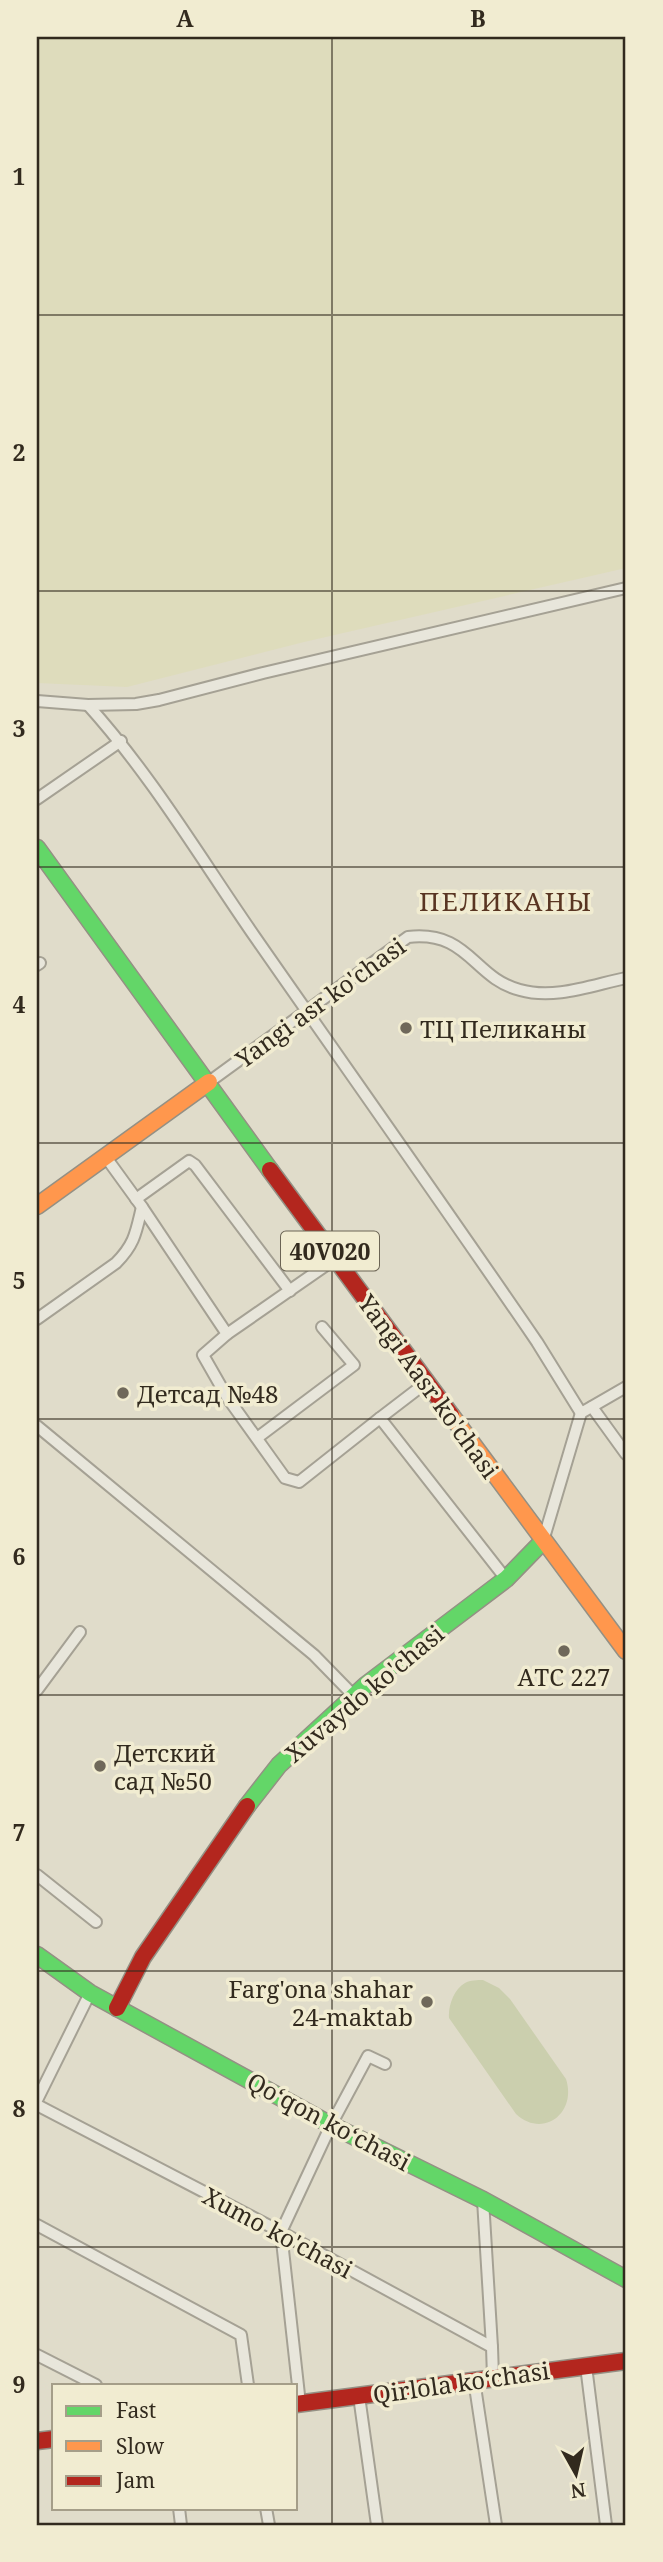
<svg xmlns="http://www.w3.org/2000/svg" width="663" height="2562" viewBox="0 0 663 2562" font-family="'Noto Serif',serif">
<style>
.farmland{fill:#dedcbc}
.green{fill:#cbcfae}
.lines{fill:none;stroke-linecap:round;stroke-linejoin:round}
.street-casing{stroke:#a5a194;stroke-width:14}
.fast-casing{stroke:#949084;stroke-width:19}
.slow-casing{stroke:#949084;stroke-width:19}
.jam-casing{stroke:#949084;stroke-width:19}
.street{stroke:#e8e6db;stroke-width:10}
.fast{stroke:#63d668;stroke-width:16}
.slow{stroke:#ff974d;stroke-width:16}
.jam{stroke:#b3261e;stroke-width:16}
.grid{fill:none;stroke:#322a1e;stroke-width:2;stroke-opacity:0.55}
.poi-dot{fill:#6f685a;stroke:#f1ecd1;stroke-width:2.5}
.labels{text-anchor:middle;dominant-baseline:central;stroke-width:7;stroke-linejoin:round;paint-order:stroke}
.shield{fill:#f1ecd1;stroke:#6b6454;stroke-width:2}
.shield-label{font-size:23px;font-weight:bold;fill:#322a1e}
.street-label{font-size:24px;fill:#322a1e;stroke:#f1ecd1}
.poi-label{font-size:24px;fill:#322a1e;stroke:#f1ecd1;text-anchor:start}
.neighbourhood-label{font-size:26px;letter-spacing:2px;fill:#593522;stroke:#f1ecd1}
.neatline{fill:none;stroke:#322a1e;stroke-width:2.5}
.grid-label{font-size:23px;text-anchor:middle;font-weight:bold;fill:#322a1e}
</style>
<rect width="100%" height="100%" fill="#e0dcca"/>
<polygon class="farmland" points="37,37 626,37 626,568 304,642 127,687 37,683"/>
<path class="green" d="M483 1980 499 1988 510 1999 566 2079C577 2113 543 2139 516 2114L449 2018C448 2006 454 1989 465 1983 470 1980 478 1980 483 1980Z"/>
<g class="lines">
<defs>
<g id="street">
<polyline points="37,701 88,705 136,704 159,700 263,673 626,588"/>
<path d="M88 705C152 776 201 859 255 937 349 1072 444 1206 537 1342L581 1413"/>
<polyline points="37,799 121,741"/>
<polyline points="37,965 40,963"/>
<path d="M209 1082 408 937C469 930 473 978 520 990 555 1000 592 985 626 978"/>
<polyline points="105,1156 142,1207 227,1334 203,1355 227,1397 285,1478 299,1482 380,1418 506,1579"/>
<polyline points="136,1199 189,1161 195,1165 290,1291"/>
<path d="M37 1319 116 1263C135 1244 136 1232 142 1207"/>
<polyline points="227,1334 335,1259"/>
<polyline points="592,1407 626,1454"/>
<polyline points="380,1418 427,1382"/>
<polyline points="37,1426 314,1655 353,1695"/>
<polyline points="257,1438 354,1365 322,1327"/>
<polyline points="543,1541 581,1413 626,1387"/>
<polyline points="37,1690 80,1632"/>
<polyline points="37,1875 96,1922"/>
<polyline points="37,2100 90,1993"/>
<polyline points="37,2105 281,2232 492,2347 493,2377"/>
<polyline points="483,2200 492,2347"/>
<polyline points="37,2225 241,2335 248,2385"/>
<polyline points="37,2355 96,2385"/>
<polyline points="586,2366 606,2525"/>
<polyline points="474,2380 496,2525"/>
<polyline points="359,2396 377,2525"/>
<polyline points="300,2404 281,2232 331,2125 368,2056 385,2064"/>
<polyline points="179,2508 181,2525"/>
<polyline points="266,2508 269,2525"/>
</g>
<g id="fast">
<polyline points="37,848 270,1170"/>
<polyline points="247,1806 279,1765 366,1685 506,1579 543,1541"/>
<polyline points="37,1955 90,1993 331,2125 483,2200 626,2279"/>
</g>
<g id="slow">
<polyline points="37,1206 209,1082"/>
<polyline points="451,1415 626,1651"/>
</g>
<g id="jam">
<polyline points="270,1170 451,1415"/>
<polyline points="117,2008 143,1957 247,1806"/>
<polyline points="296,2404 626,2361"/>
<polyline points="37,2441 54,2439"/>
</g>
</defs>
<use href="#street" class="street-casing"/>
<use href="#fast" class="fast-casing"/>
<use href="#slow" class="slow-casing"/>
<use href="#jam" class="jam-casing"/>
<use href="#street" class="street"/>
<use href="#fast" class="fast"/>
<use href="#slow" class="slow"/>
<use href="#jam" class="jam"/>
</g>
<path class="grid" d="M332 37V2525M37 315H626M37 591H626M37 867H626M37 1143H626M37 1419H626M37 1695H626M37 1971H626M37 2247H626"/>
<g class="poi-dot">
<circle cx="406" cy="1028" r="7"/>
<circle cx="123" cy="1393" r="7"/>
<circle cx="564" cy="1651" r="7"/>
<circle cx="100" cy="1766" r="7"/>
<circle cx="427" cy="2002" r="7"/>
</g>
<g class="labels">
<rect class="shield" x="281" y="1231.5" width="98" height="39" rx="5"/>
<g class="shield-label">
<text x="330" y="1251">40V020</text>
</g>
<g class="street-label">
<text transform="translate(320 1002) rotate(-36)">Yangi asr ko'chasi</text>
<text transform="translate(429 1386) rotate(54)">Yangi Aasr ko'chasi</text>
<text transform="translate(364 1693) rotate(-40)">Xuvaydo ko'chasi</text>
<text transform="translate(329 2121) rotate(28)">Qoʻqon koʻchasi</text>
<text transform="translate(278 2232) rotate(28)">Xumo ko'chasi</text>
<text transform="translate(461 2382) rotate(-8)">Qirlola koʻchasi</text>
</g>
<g class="poi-label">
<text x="420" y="1028">ТЦ Пеликаны</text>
<text x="137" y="1393">Детсад №48</text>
<text x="564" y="1676" text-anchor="middle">АТС 227</text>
<text x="114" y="1752">Детский<tspan x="114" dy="28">сад №50</tspan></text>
<text x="413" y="1988" text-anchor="end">Farg'ona shahar<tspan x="413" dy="28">24-maktab</tspan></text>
</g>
<g class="neighbourhood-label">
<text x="506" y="901">ПЕЛИКАНЫ</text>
</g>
</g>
<rect width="663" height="2562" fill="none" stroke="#f1ecd1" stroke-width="77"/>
<rect x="52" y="2384" width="245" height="126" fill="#f1ecd1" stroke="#a59e89" stroke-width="2"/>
<rect x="66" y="2406" width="35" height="10" fill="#63d668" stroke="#a59e89" stroke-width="2"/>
<text x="116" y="2418" font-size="21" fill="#322a1e">Fast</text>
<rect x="66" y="2441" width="35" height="10" fill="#ff974d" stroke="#a59e89" stroke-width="2"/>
<text x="116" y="2454" font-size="21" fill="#322a1e">Slow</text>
<rect x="66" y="2476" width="35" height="10" fill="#b3261e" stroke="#a59e89" stroke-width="2"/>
<text x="116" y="2488" font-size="21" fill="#322a1e">Jam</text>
<g transform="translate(576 2474) rotate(172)" stroke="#f1ecd1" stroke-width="5" paint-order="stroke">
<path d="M0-5L12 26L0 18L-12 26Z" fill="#322a1e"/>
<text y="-10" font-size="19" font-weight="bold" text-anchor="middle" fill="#322a1e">N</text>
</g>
<rect x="38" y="38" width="586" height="2486" class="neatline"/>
<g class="grid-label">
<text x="185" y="27">A</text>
<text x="478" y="27">B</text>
<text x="19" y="185">1</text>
<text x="19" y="461">2</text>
<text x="19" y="737">3</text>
<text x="19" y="1013">4</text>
<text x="19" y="1289">5</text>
<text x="19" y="1565">6</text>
<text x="19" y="1841">7</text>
<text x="19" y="2117">8</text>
<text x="19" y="2393">9</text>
</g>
</svg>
